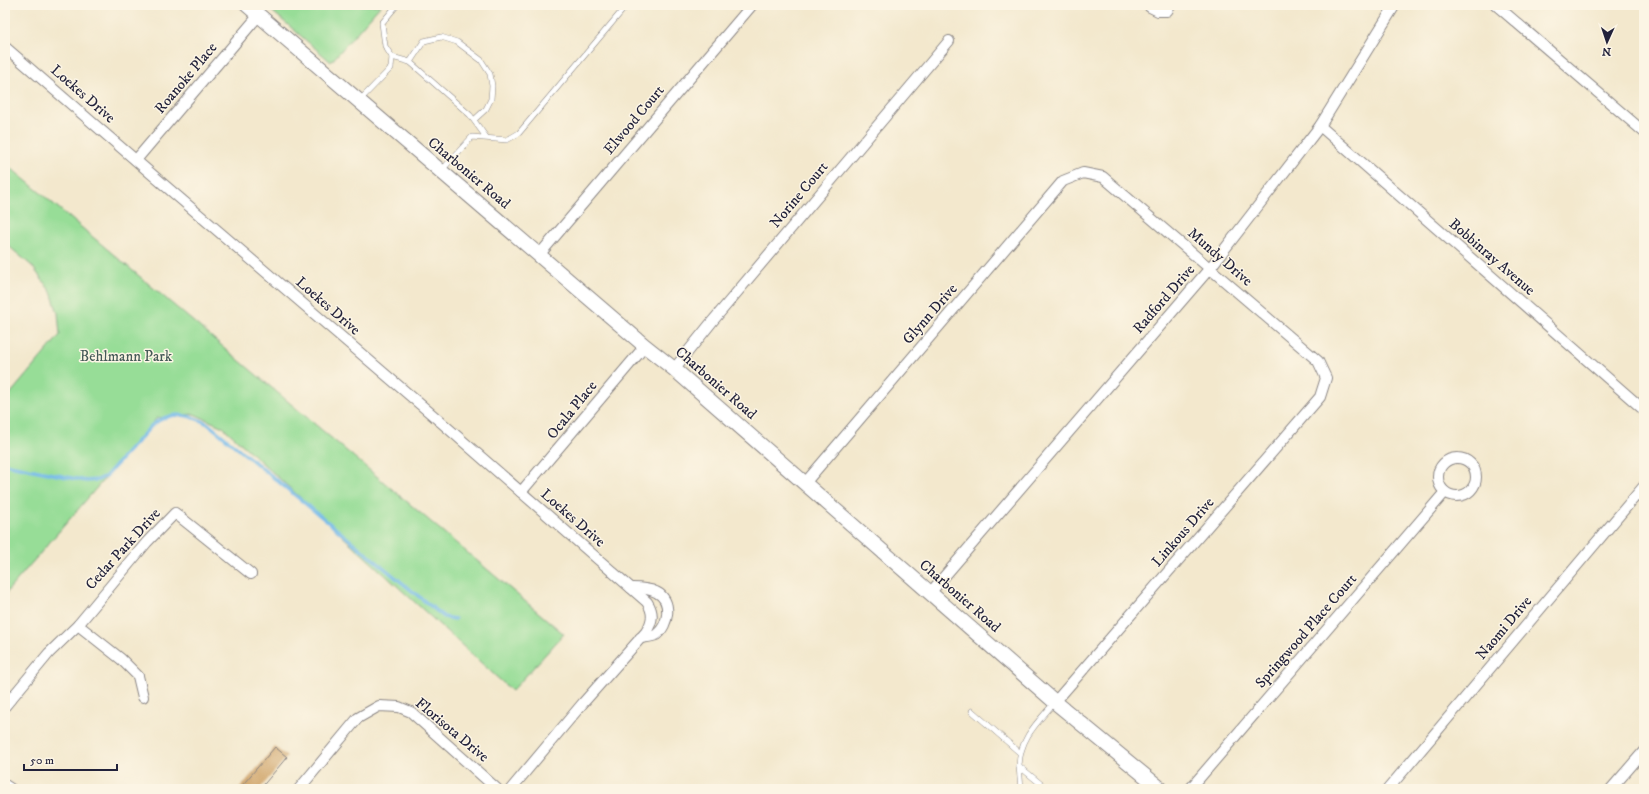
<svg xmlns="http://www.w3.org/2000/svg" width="1649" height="794" viewBox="0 0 1649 794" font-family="'IM FELL DW Pica',serif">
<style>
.green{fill:#97dd97;stroke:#5c8069}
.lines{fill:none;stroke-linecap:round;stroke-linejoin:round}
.stream{stroke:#72b9ea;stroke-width:3.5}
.building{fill:#cda063}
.lane-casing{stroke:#8a8584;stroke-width:6}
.street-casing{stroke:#8a8584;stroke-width:12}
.secondary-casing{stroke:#8a8584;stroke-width:16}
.lane{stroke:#fff;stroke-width:5}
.street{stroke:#fff;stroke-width:10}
.secondary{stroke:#fff;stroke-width:14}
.labels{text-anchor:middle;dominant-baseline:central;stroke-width:3;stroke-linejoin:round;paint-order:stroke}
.street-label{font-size:15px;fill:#22223b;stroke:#fcf5e5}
.park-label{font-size:15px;fill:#455a57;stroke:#fcf5e5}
</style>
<rect width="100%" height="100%" fill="#fcf5e5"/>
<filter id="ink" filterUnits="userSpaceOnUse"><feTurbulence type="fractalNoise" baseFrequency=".025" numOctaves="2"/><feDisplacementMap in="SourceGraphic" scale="8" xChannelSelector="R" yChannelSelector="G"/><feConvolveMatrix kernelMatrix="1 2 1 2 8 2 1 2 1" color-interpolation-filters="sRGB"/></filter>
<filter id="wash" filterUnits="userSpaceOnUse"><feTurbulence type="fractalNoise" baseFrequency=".012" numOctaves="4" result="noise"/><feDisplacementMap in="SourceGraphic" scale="16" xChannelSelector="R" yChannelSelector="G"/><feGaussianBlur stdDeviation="0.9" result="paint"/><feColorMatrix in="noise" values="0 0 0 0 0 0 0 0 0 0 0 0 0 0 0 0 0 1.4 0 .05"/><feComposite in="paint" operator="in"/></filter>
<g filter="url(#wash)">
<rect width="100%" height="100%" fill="#f3e8cd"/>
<g class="green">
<polygon points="265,5 381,5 331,62"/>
<polygon points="5,163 564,634 512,691 223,427 194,414 157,418 5,594 5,400 60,335 58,313 51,292 32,266 5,243"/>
</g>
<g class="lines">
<path class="stream" d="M5 464 86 481 98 480 106 476 152 425C171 411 187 413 208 424L444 617 455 619"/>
</g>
<g id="blocks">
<polygon class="building" points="275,747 287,757 260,789 239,789"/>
</g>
</g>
<g filter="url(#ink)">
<use href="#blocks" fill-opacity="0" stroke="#8a8584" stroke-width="1"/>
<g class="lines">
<defs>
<g id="lane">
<polyline points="392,57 410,62 470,115 486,137"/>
<polyline points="410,62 424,41 441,37 457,42 481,60 490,74 492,86 491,99 486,109 474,120"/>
<polyline points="360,100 391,68 392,57 385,46 382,23 397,5"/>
<polyline points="442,170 472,137 507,140 519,133 627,5"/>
<polyline points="972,711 1019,752"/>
<polyline points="1019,766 1021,789"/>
<path d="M1047 789 1019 766C1020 738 1037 723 1054 703"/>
</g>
<g id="street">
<polyline points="1150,5 1150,7 1158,11 1167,11 1171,5"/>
<polyline points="1496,5 1644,132"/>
<path d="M5 47 162 183 442 423 647 602C654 613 653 621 646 632L583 703 511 789"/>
<polyline points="1320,126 1644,410"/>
<polyline points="136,160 259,15"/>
<polyline points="539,255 752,5"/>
<polyline points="674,369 711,323 949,41"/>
<circle cx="1457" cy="477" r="19"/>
<polyline points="805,483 1063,181 1083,173 1103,177 1318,361 1326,378 1320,397 1055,702"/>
<polyline points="521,492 645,346"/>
<path d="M631 588C639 588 648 588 656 592 673 600 669 625 656 635 652 637 645 637 640 638"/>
<polyline points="930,593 1210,268 1320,126 1395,5"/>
<polyline points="78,625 121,659 138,676 143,697"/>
<polyline points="5,706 49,653 78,625 147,542 175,513 251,574"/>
<polyline points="5,785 11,789"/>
<polyline points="299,789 358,718 379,706 399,707 411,712 497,789"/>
<polyline points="1190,789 1445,492"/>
<polyline points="1388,789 1644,486"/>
<polyline points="1611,789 1644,751"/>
</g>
<polyline id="secondary" points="247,5 645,346 674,369 1055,702 1161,789"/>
</defs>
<use href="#lane" class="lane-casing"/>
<use href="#street" class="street-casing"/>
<use href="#secondary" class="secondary-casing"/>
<use href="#lane" class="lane"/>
<use href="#street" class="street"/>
<use href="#secondary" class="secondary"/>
</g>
</g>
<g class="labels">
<g class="street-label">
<text transform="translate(186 78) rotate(-50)">Roanoke Place</text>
<text transform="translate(83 94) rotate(41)">Loekes Drive</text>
<text transform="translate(634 120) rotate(-50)">Elwood Court</text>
<text transform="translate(469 173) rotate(40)">Charbonier Road</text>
<text transform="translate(799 195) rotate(-50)">Norine Court</text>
<text transform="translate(1220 257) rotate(41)">Mundy Drive</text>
<text transform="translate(1492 257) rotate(41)">Bobbinray Avenue</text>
<text transform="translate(1164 299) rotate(-49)">Radford Drive</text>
<text transform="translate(328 306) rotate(41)">Loekes Drive</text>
<text transform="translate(930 314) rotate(-49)">Glynn Drive</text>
<text transform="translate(716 383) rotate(41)">Charbonier Road</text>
<text transform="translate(572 410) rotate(-51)">Ocala Place</text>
<text transform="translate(573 518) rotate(41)">Loekes Drive</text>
<text transform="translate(1183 532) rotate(-49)">Linkous Drive</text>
<text transform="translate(123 549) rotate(-48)">Cedar Park Drive</text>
<text transform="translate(960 596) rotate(41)">Charbonier Road</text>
<text transform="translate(1504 628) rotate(-50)">Naomi Drive</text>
<text transform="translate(1306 631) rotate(-49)">Springwood Place Court</text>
<text transform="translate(452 730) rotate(40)">Florisota Drive</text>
</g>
<g class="park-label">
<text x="126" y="356">Behlmann Park</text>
</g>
</g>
<rect width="1649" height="794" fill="none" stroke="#fcf5e5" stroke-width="20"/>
<g transform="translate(1607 42) rotate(183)" stroke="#fcf5e5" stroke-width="3" paint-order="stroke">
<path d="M0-3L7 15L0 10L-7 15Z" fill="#22223b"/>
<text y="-6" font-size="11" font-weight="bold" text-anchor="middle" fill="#22223b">N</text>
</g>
<path d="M24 764v6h93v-6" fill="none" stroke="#22223b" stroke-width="2"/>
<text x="30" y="764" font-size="12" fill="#22223b" stroke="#fcf5e5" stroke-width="3" paint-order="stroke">50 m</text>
</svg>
